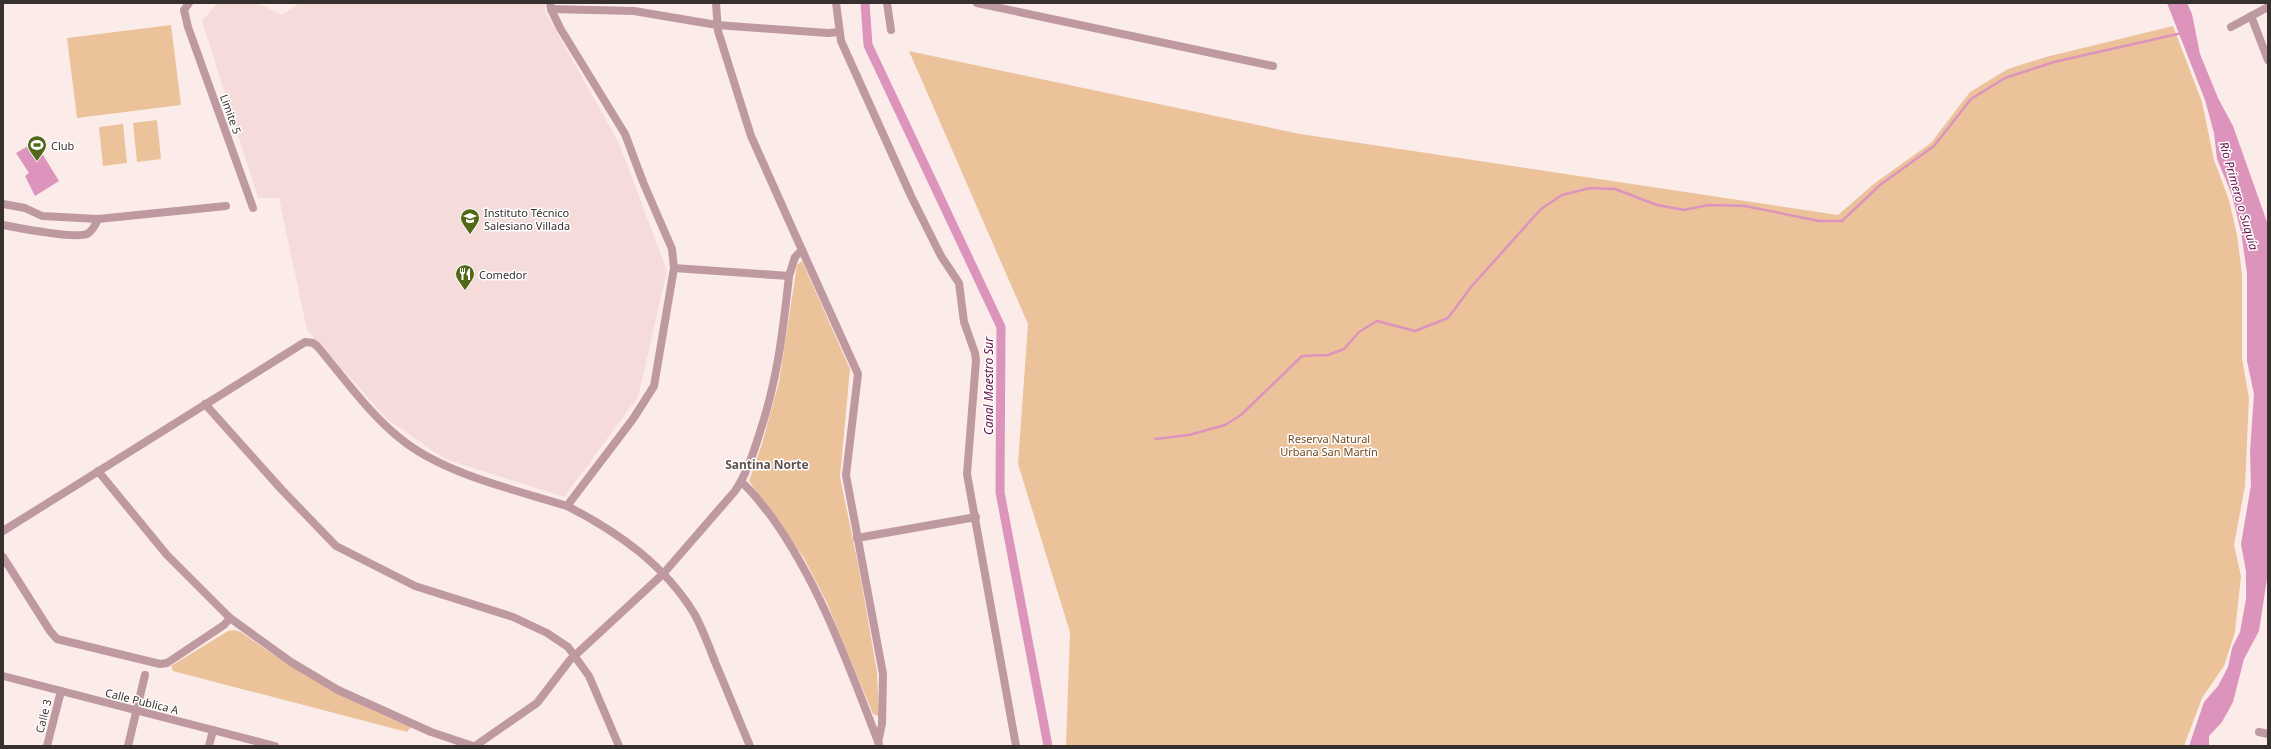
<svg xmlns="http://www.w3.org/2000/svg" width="2271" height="749" viewBox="0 0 2271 749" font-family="'Noto Sans',sans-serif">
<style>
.built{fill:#f5dcda}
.green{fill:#ebc29a}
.water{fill:#dc94bc}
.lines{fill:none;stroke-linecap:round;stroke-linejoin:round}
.stream{stroke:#dc94bc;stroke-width:2.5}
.canal{stroke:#dc94bc;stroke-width:9}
.minor{stroke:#be99a0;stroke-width:8}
.labels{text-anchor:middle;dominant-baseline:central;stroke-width:3;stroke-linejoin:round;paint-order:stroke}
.street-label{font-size:11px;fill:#36302f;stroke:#fff}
.poi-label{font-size:11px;fill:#36302f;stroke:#fff;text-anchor:start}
.park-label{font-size:11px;fill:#70491e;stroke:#fff}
.water-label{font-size:12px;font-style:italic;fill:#640f47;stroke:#fff}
.neighbourhood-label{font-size:12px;font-weight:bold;fill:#5f5150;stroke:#fff}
</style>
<rect width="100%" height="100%" fill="#fbebe9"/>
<polygon class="built" points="218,3 258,3 282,15 300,3 545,3 545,11 619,143 667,271 638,397 564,497 445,459 387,419 307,330 279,198 258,198 202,21"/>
<g class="green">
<polygon points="171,25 181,105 77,118 67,38"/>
<polygon points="2173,26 2202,102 2214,160 2229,200 2237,235 2242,274 2242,359 2249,398 2245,486 2234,545 2241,576 2235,632 2224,666 2202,698 2184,746 1066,746 1070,632 1018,464 1028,324 909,51 1300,134 1838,215 1875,183 1931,143 1970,92 2008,69 2046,57"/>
<polygon points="157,120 161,159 137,162 133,123"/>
<polygon points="123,124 127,163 103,166 99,127"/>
<polygon points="802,261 850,369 840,477 859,569 877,672 879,716 873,714 827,603 804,558 749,481 762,444 779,382 797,265"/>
<path d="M234 630 241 632C294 671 350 702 411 727L407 732 173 671 171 666 228 631Z"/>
</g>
<g class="water">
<polygon points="2167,3 2187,3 2192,14 2200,54 2218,98 2233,126 2267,222 2268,231 2268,572 2259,631 2244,659 2233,702 2222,722 2209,736 2209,746 2189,746 2204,702 2218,686 2228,667 2232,648 2240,632 2246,599 2246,571 2241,544 2251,485 2250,452 2254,394 2247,361 2247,273 2241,232 2232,195 2217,159 2214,133 2205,100"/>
<polygon points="35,142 59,181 35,196 25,176 29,173 16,153"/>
</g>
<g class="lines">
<polyline class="stream" points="1155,439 1189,435 1225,425 1241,415 1302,356 1328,355 1344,349 1359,332 1377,321 1415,331 1448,318 1471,287 1541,209 1562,195 1590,188 1615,189 1657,205 1684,210 1708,205 1745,206 1819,221 1842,221 1880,185 1934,146 1971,99 2005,78 2054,62 2182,33"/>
<polyline class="canal" points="865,3 868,45 1001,327 1000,492 1048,746"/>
<g class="minor">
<polyline points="189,3 184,10 188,27 253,208"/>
<polyline points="836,3 841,41 911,196 941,256 959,283 964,322 975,353 976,360 967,474 1016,746"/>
<polyline points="887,3 891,30"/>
<polyline points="977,3 1273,66"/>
<polyline points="551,9 634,11 717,25 828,33 839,32"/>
<polyline points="2251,16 2268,60"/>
<polyline points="2231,27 2268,7"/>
<polyline points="3,204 25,208 42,216 98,219 226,206"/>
<path d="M3 225C19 228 74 239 87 234 92 231 96 224 98 219"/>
<polyline points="802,250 858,374 846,475 883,674 882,724 878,742"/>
<polyline points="674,268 789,276 795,257 802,250 751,136 718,31 716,3"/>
<polyline points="205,404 282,490 336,546 415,586 513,617 547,633 568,647 589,676 619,746"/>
<polyline points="98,471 167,555 230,618"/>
<path d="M741 482C753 491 761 504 771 516 820 584 849 667 879 744"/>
<path d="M567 506C618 532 665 565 695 615 703 630 709 646 715 662 727 690 738 718 750 746"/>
<path d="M3 531 305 342 313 343 317 346C345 379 371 417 406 443 449 475 516 490 567 506L633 419 654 386 674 268 672 249 643 182 625 134 560 28 551 9 550 3"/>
<polyline points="857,538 976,517"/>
<polyline points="3,557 50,631 57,639 160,664 167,663 224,625 230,618 291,662 338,690 431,732 473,746"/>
<polyline points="3,676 275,746"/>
<polyline points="2259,732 2268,734"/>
<polyline points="47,746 61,691"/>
<polyline points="128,746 145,675"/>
<polyline points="209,746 213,730"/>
<path d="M475 746 537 703 570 660 663 574 735 491C746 475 753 455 759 435 777 382 783 332 789 276"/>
</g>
</g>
<defs>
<symbol id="stadium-pin" viewBox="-11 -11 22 30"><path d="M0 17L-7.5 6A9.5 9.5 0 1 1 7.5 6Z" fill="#516817" stroke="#fff"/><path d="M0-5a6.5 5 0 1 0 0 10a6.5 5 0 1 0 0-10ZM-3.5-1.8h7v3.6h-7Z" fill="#fff"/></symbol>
<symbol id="school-pin" viewBox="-11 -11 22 30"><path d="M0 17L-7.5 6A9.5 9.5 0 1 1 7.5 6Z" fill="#516817" stroke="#fff"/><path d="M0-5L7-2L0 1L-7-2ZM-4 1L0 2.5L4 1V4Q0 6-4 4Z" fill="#fff"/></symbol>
<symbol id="restaurant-pin" viewBox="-11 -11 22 30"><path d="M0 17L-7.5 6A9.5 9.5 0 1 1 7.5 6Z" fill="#516817" stroke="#fff"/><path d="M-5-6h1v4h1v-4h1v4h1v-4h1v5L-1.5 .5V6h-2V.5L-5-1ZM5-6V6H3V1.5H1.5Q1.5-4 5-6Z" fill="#fff"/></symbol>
</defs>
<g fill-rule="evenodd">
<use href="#stadium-pin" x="26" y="134" width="22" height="30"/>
<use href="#school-pin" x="459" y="207" width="22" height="30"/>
<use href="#restaurant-pin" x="454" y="263" width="22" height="30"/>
</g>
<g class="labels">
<g class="street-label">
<text transform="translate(231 114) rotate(70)">Limite 5</text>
<text transform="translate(142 701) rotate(14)">Calle Publica A</text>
<text transform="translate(43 716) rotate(-76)">Calle 3</text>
</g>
<g class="poi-label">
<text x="51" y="145">Club</text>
<text x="484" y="212">Instituto Técnico<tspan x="484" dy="13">Salesiano Villada</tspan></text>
<text x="479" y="274">Comedor</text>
</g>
<g class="park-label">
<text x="1329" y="438">Reserva Natural<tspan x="1329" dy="13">Urbana San Martín</tspan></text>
</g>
<g class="water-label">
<text transform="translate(2239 196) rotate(74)">Río Primero o Suquía</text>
<text transform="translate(988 386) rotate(-90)">Canal Maestro Sur</text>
</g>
<g class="neighbourhood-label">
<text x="767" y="464">Santina Norte</text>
</g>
</g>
<rect width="2271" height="749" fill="none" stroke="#36302f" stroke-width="8"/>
</svg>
